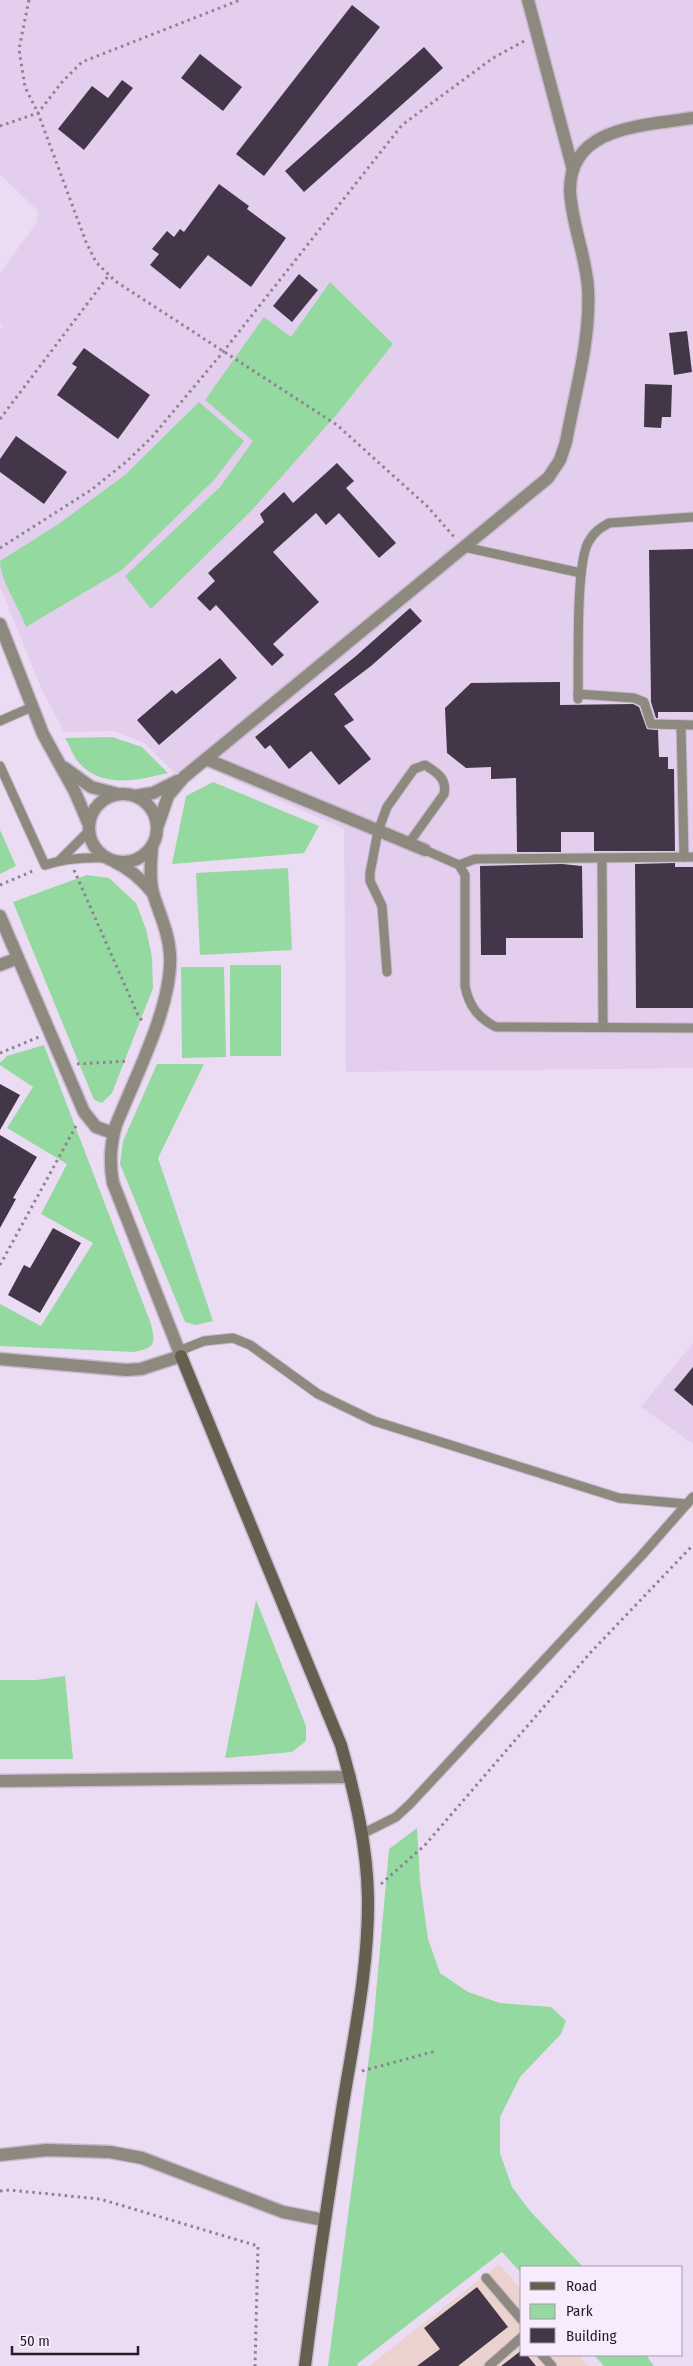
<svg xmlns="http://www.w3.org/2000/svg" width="693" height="2366" viewBox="0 0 693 2366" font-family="'Fira Sans Condensed',sans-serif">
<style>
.commercial{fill:#ecd2cf}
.built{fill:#e3cfed}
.green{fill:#94d9a0}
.building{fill:#433649}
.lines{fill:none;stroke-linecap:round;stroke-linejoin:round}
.service-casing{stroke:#c8bace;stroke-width:11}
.minor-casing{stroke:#c8bace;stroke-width:15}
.tertiary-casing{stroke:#c8bace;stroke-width:15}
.secondary-casing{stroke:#c8bace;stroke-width:15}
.path{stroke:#8d8292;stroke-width:3;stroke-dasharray:2.5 4;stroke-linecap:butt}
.service{stroke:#8d897e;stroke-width:9}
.minor{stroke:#8d897e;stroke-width:12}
.tertiary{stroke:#8d897e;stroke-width:12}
.secondary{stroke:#645f4f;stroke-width:12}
</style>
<rect width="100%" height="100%" fill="#ecdcf3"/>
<polygon class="commercial" points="499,2264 522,2290 522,2355 579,2355 589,2366 369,2366"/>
<g class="built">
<polygon points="0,0 693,0 693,1068 346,1072 344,829 194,762 176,774 144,743 114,731 64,732 41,688 0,587 0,328 2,327 0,322 0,273 37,222 38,211 0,174"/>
<polygon points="693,1343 693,1444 641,1407"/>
</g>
<g class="green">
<polygon points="330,282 393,344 337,414 252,510 151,609 125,576 220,487 253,441 205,400 264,317 291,337"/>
<path d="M199 402 244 441 214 480 122 570 26 627C19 606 0 581 0 561L57 525 125 475Z"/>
<path d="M112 737 142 747 168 773C139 780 102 789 79 763 73 756 70 746 65 738Z"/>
<polygon points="213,782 319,826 304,853 172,864 186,796"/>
<polygon points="0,830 16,866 0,874"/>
<polygon points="288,868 292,950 200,955 196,873"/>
<polygon points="87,875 109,878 136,903 146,929 152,957 153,988 112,1093 102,1103 94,1100 13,902"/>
<rect x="230" y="965" width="51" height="91"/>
<polygon points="181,967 224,967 226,1057 182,1058"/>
<path d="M44 1045 151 1324C156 1344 155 1348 134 1352L0 1346V1304L41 1326 93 1243 41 1214 67 1164 7 1128 33 1087 0 1065V1063L7 1056Z"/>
<polygon points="157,1064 204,1064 158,1158 213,1321 196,1325 185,1322 120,1164 123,1141"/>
<polygon points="256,1600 306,1726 306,1741 292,1752 225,1758"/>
<polygon points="65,1676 73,1759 0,1759 0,1680 36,1680"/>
<polygon points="417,1828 420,1881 428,1939 440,1973 468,1992 500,2003 551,2007 566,2021 561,2034 520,2077 500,2117 500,2153 512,2187 530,2211 583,2267 522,2267 522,2274 502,2252 357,2364 358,2366 328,2366 373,2027 389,1849"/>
<polygon points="594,2355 646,2355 654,2366 604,2366"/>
</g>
<g class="building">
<polygon points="352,5 380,27 264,176 236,154"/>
<polygon points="424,47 443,68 304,192 285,171"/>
<polygon points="200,54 242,87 223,111 181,78"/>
<polygon points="122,80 133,88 84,150 58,129 92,86 108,98"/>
<polygon points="219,184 249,206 247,209 286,238 251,287 208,255 180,289 150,265 159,254 152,249 167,231 174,237 180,229 184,232"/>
<polygon points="299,274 318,290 292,322 273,306"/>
<polygon points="687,331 692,372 674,375 669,333"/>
<polygon points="84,348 150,395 118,439 57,395 77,367 72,364"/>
<polygon points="645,384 672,385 671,417 662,417 661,428 644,427"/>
<polygon points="16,436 67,472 44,504 0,472 0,459"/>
<polygon points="337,463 354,481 346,488 396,543 379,558 339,513 326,525 316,513 273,552 319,602 273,644 284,655 272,666 216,605 210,611 197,598 215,581 208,573 264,522 260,514 284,492 293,503"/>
<polygon points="693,549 693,712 658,712 658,718 656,718 651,702 649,550"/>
<polygon points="410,608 422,621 371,666 334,694 354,720 344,726 371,759 339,785 311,751 289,769 270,745 265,749 255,737 356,656"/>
<polygon points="220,658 237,678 159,745 137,720 172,690 176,694"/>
<polygon points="560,682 560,705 633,704 639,707 647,729 658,730 659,757 668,757 668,769 674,769 675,851 594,851 594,832 561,832 561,852 517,852 516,778 491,779 491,767 466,768 447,753 445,708 471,683"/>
<polygon points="675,863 675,867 693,867 693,1008 636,1008 635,864"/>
<polygon points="562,864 582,866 583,938 506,938 506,955 481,955 480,866"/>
<polygon points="0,1084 20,1095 0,1130"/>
<polygon points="0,1135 37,1157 13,1198 16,1199 0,1228"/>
<polygon points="53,1228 81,1243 40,1313 8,1295 24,1265 30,1268"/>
<polygon points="693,1367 693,1406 674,1390"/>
<polygon points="477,2287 508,2327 458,2366 417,2366 440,2349 424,2328"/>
<polygon points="522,2350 522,2355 527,2355 536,2366 501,2366"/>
</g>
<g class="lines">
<defs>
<g id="service">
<polyline points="464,547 581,573"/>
<polyline points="578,694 634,698 644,702 651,724 693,725"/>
<path d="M578 699C579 668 575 562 589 541 594 532 600 528 609 523L693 517"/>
<polyline points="0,721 32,707"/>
<polyline points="681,725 684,857"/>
<path d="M0 766 45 865C66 858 85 857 107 858"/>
<path d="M425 850 459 865 465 875V986C469 1006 478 1018 496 1027L693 1028"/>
<polyline points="602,858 603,1026"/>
<polyline points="60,860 89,831"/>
<polyline points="459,865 475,859 693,857"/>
<path d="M387 972 382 906 370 881V873L378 831 387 807 414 769 425 765C438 773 447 779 444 794L409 843"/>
<polyline points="179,1351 204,1341 233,1338 250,1345 318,1394 374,1421 619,1498 687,1504"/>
<polyline points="362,1834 396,1817 410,1804 642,1555 693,1497"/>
<polyline points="486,2278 522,2320"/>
<polyline points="542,2355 552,2366"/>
<polyline points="489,2366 522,2337"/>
</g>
<g id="minor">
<polyline points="528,0 573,170"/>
<polyline points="0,624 43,734 75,792 89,825"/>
<polyline points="206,759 425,850"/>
<polyline points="65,768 91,787 118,794"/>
<polyline points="135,796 153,793 177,781"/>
<path d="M158 825 168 796 184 777 548 478 560 460 566 442C575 392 591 339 588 288 586 256 571 222 570 190 570 125 645 126 693 118"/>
<polyline points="0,916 84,1112 96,1127 113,1133"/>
<polyline points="0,965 18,958"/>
<polyline points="0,1359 126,1370 141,1369 181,1356"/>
<polyline points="0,1781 350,1777"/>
<polyline points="0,2155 47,2150 110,2152 142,2158 283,2212 324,2220"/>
</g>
<g id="tertiary">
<circle cx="123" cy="828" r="34"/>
<path d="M152 847C151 862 149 878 153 893 159 913 169 933 170 955 173 1005 135 1077 116 1125 110 1145 109 1162 113 1183L181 1356"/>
<path d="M115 862C131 869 142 880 153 893"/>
</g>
<path id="secondary" d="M181 1356 341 1745C355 1795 367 1845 368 1897 369 1966 354 2036 343 2104 329 2191 316 2278 305 2366"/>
</defs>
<use href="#service" class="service-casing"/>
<use href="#minor" class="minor-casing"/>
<use href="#tertiary" class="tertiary-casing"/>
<use href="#secondary" class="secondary-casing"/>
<g class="path">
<polyline points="29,0 19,49 25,87 38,113 86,242 96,262 115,281 337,425 428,507 455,538"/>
<polyline points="0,126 38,113 62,82 82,62 240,0"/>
<polyline points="0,419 109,275"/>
<polyline points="0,548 91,490 126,462 152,437 223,352 402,125 493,58 526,40"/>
<polyline points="74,870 138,1015 143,1022"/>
<polyline points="0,885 35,870"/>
<polyline points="0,1053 39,1037"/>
<polyline points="77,1064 129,1061"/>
<polyline points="0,1265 76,1126"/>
<polyline points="381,1884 425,1845 591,1652 693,1545"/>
<polyline points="362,2071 436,2051"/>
<polyline points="0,2191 9,2190 100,2199 258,2246 255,2366"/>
</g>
<use href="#service" class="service"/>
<use href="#minor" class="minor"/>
<use href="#tertiary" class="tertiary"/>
<use href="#secondary" class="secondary"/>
</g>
<rect x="520" y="2266" width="162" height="90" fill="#f7ebfd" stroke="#a299a7"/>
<rect x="530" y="2282" width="25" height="8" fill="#645f4f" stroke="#a299a7"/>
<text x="566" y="2291" font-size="15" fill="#221d25">Road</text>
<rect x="530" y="2304" width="25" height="15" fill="#94d9a0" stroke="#a299a7"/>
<text x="566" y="2316" font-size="15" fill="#221d25">Park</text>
<rect x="530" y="2328" width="25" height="15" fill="#433649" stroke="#a299a7"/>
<text x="566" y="2341" font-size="15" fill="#221d25">Building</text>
<path d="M12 2346v8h126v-8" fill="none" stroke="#221d25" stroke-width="2.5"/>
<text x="20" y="2346" font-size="15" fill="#221d25" stroke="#f7ebfd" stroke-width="4" paint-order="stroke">50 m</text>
</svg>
